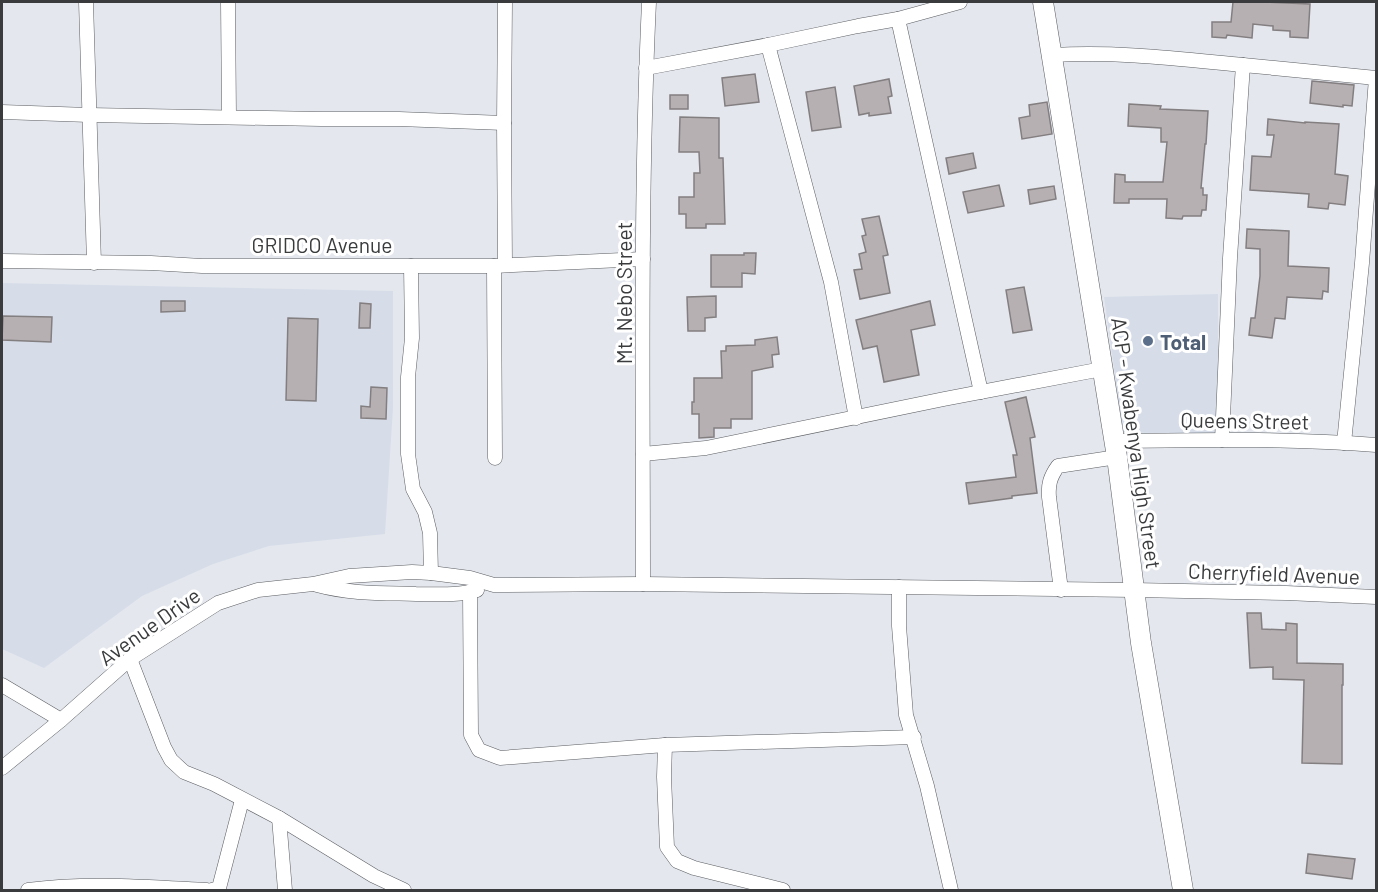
<svg xmlns="http://www.w3.org/2000/svg" width="1378" height="892" viewBox="0 0 1378 892" font-family="Barlow,sans-serif">
<style>
.built{fill:#d6dde9}
.building{fill:#b6b0b2;stroke:#837e80;stroke-width:1.5}
.lines{fill:none;stroke-linecap:round;stroke-linejoin:round}
.street-casing{stroke:#5b5e62;stroke-width:15}
.secondary-casing{stroke:#5b5e62;stroke-width:21}
.street{stroke:#fff;stroke-width:14}
.secondary{stroke:#fff;stroke-width:20}
.service-dot{fill:#5c6f8a;stroke:#fff;stroke-width:2}
.labels{text-anchor:middle;dominant-baseline:central;stroke-width:6;stroke-linejoin:round;paint-order:stroke}
.street-label{font-size:21px;fill:#3a3b3d;stroke:#fff}
.service-label{font-size:21px;font-weight:bold;fill:#4e5e75;stroke:#fff;text-anchor:start}
</style>
<rect width="100%" height="100%" fill="#e4e7ed"/>
<g class="built">
<polygon points="2,283 393,291 393,408 385,534 269,546 213,564 142,596 44,668 2,649"/>
<polygon points="1218,294 1218,435 1123,432 1104,297"/>
</g>
<g class="building">
<polygon points="1233,2 1264,2 1310,4 1308,38 1290,37 1290,31 1273,30 1273,26 1253,24 1252,38 1227,35 1226,38 1212,37 1212,22 1231,22"/>
<polygon points="755,74 759,102 725,106 722,78"/>
<polygon points="889,79 892,96 888,97 891,113 869,116 869,113 859,115 854,86"/>
<polygon points="1312,81 1354,85 1352,106 1343,105 1343,107 1310,103"/>
<polygon points="835,87 841,127 812,131 806,92"/>
<rect x="670" y="95" width="18" height="14"/>
<polygon points="1047,102 1052,134 1022,139 1019,118 1030,116 1029,105"/>
<polygon points="1129,104 1161,106 1160,109 1208,111 1206,144 1205,144 1201,188 1203,188 1203,195 1207,195 1206,210 1202,210 1201,216 1183,216 1182,219 1166,218 1167,199 1129,199 1129,203 1114,203 1115,174 1125,175 1125,182 1163,182 1167,142 1161,142 1161,128 1128,126"/>
<polygon points="680,117 719,118 719,158 723,158 725,224 706,224 706,228 686,228 686,214 679,214 679,197 694,197 694,173 700,173 699,152 679,152"/>
<polygon points="1268,119 1305,123 1305,122 1339,124 1335,174 1348,176 1345,205 1329,203 1328,209 1308,207 1309,194 1250,190 1252,156 1271,157 1274,135 1267,135"/>
<polygon points="973,153 976,168 949,174 946,158"/>
<polygon points="999,185 1004,206 968,213 963,192"/>
<polygon points="1054,186 1056,199 1030,204 1028,190"/>
<polygon points="879,216 888,255 883,256 890,293 860,299 854,270 862,269 859,254 866,252 862,236 866,235 862,219"/>
<polygon points="1247,229 1289,231 1288,266 1329,268 1328,292 1323,291 1322,299 1287,297 1285,319 1275,318 1272,338 1249,335 1251,318 1255,318 1260,276 1260,249 1246,248"/>
<polygon points="744,253 756,253 755,274 742,273 742,287 711,287 711,255 744,255"/>
<polygon points="1024,287 1032,330 1013,333 1006,290"/>
<polygon points="716,296 716,317 705,318 705,331 688,331 687,297"/>
<polygon points="161,301 185,301 185,311 161,312"/>
<polygon points="930,301 935,325 911,330 919,375 884,382 877,346 863,349 856,320"/>
<polygon points="360,303 371,304 370,328 359,328"/>
<polygon points="3,316 52,317 51,342 2,340"/>
<polygon points="288,318 318,319 316,401 286,400"/>
<polygon points="777,337 779,354 772,355 773,367 752,371 752,419 731,419 731,428 714,428 714,437 699,438 699,414 692,414 692,402 694,402 694,378 722,378 721,351 726,351 726,346 755,345 755,340"/>
<polygon points="371,387 387,388 386,419 361,418 361,406 370,407"/>
<polygon points="1026,397 1035,437 1030,438 1037,493 1012,496 1012,498 969,504 966,483 1016,477 1013,455 1017,455 1005,402"/>
<polygon points="1247,613 1261,613 1262,629 1286,630 1286,623 1297,624 1297,663 1343,664 1343,685 1342,685 1342,764 1302,763 1304,680 1273,679 1273,667 1250,668"/>
<polygon points="1308,854 1355,859 1352,879 1306,873"/>
</g>
<g class="lines">
<defs>
<g id="street">
<polyline points="86,2 94,263"/>
<polyline points="228,2 229,117"/>
<polyline points="898,19 981,392"/>
<polyline points="768,45 831,282 856,418"/>
<path d="M1053 55C1116 51 1180 59 1243 65"/>
<polyline points="646,68 768,45 858,26 898,19 960,2"/>
<polyline points="2,112 89,115 321,119 399,119 504,123"/>
<polyline points="2,261 151,263 202,266 494,266 643,259"/>
<polyline points="505,265 504,123 505,2"/>
<polyline points="411,266 412,338 408,377 408,454 413,489 425,512 430,533 431,573"/>
<polyline points="494,266 495,458"/>
<polyline points="1222,440 1230,258 1243,65 1376,78 1362,263 1344,443"/>
<path d="M1114 441C1201 440 1289 438 1376 445"/>
<polyline points="643,454 706,448 944,399 1102,369"/>
<path d="M643 584C643 390 640 195 649 2"/>
<path d="M317 585C350 594 383 593 416 594 436 594 458 596 477 590"/>
<polyline points="899,587 899,626 906,715 927,786 951,890"/>
<path d="M1061 590 1049 497C1048 485 1050 477 1058 466L1117 457"/>
<polyline points="470,592 471,735 479,750 500,758 665,745 914,737"/>
<polyline points="130,659 164,747 171,760 184,772 214,784 279,818 374,876 404,890"/>
<polyline points="2,685 61,720"/>
<polyline points="665,745 664,777 667,847 677,861 694,868 783,890"/>
<polyline points="2,768 61,720 130,659 218,603 258,590 313,584 349,576 412,572 431,573 470,578 494,585 643,584 1134,590 1286,593 1376,597"/>
<polyline points="279,818 285,890"/>
<path d="M28 890C87 882 148 887 207 890"/>
<polyline points="212,890 219,888 242,800"/>
</g>
<polyline id="secondary" points="1043,2 1117,457 1141,643 1183,890"/>
</defs>
<use href="#street" class="street-casing"/>
<use href="#secondary" class="secondary-casing"/>
<use href="#street" class="street"/>
<use href="#secondary" class="secondary"/>
</g>
<circle class="service-dot" cx="1148" cy="341" r="6"/>
<g class="labels">
<g class="street-label">
<text x="322" y="244">GRIDCO Avenue</text>
<text transform="translate(623 293) rotate(-90)">Mt. Nebo Street</text>
<text transform="translate(1245 420) rotate(1)">Queens Street</text>
<text transform="translate(1137 443) rotate(82)">ACP - Kwabenya High Street</text>
<text transform="translate(1274 573) rotate(2)">Cherryfield Avenue</text>
<text transform="translate(149 626) rotate(-35)">Avenue Drive</text>
</g>
<g class="service-label">
<text x="1160" y="341">Total</text>
</g>
</g>
<rect width="1378" height="892" fill="none" stroke="#3a3b3d" stroke-width="6"/>
</svg>
